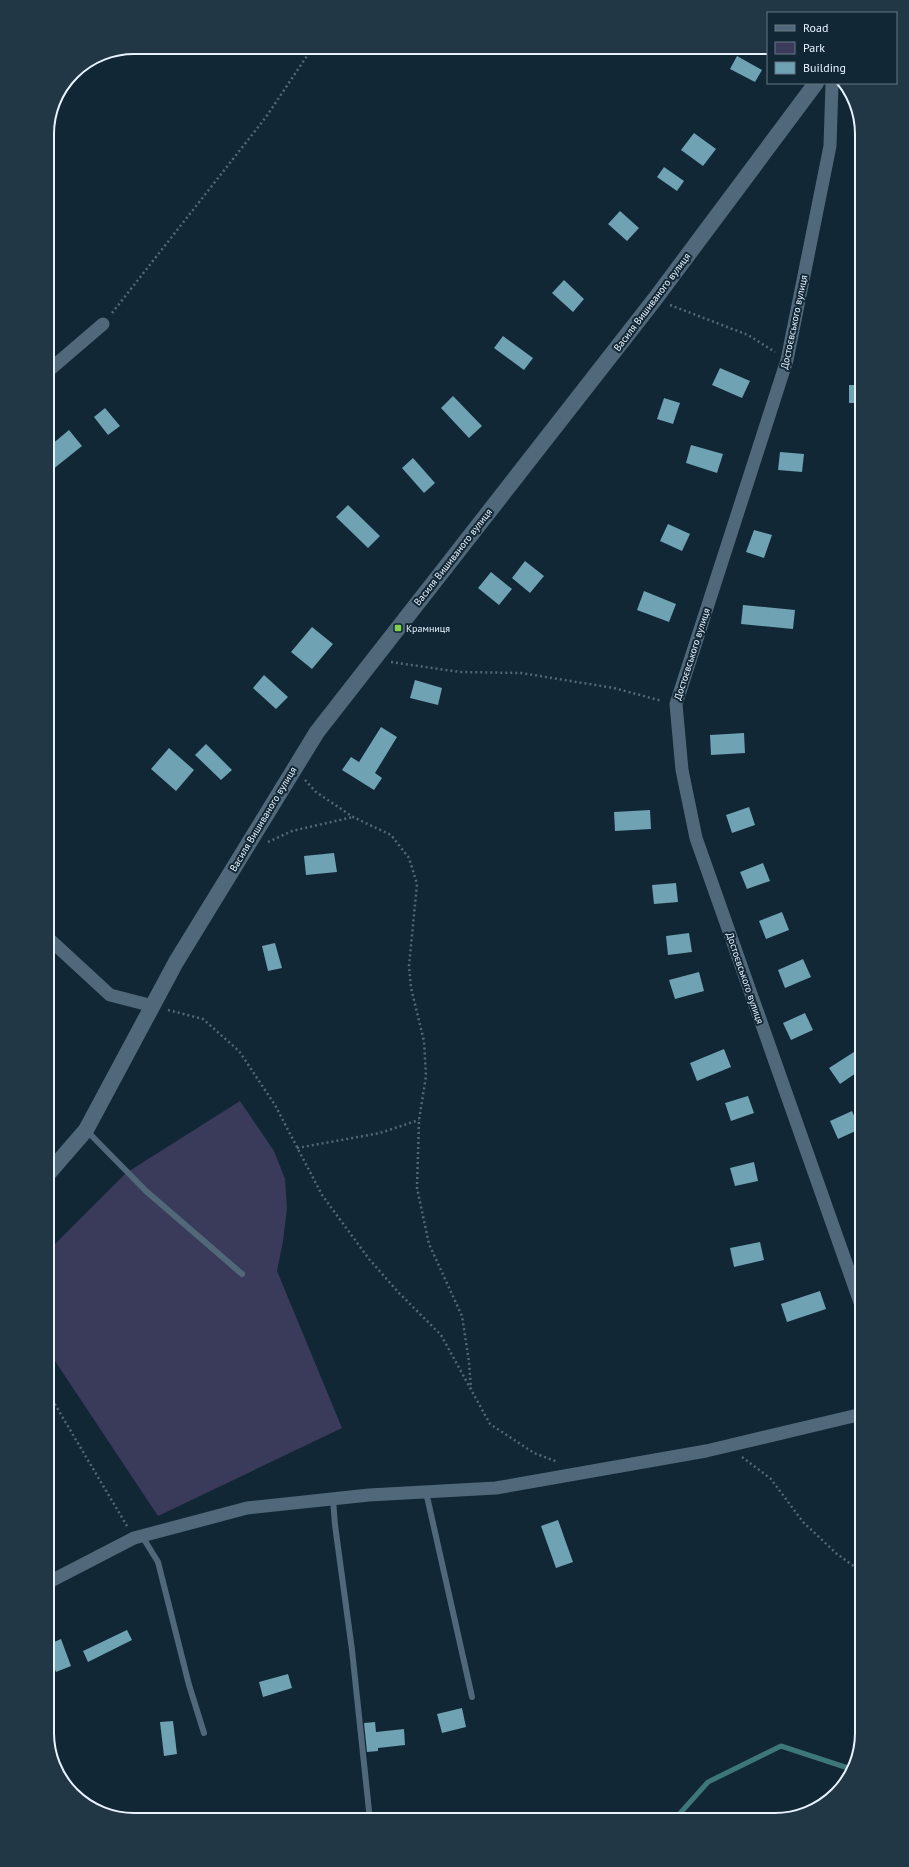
<svg xmlns="http://www.w3.org/2000/svg" width="909" height="1867" viewBox="0 0 909 1867" font-family="'PT Sans',sans-serif">
<style>
.green{fill:#3a3a5a}
.lines{fill:none;stroke-linecap:round;stroke-linejoin:round}
.stream{stroke:#3e7779;stroke-width:5}
.building{fill:#6fa2b3}
.path{stroke:#546774;stroke-width:2.5;stroke-dasharray:2 3;stroke-linecap:butt}
.service{stroke:#506879;stroke-width:6}
.minor{stroke:#506879;stroke-width:13}
.tertiary{stroke:#506879;stroke-width:16}
.poi-dot{fill:#81d050;stroke:#112735;stroke-width:1.5}
.labels{text-anchor:middle;dominant-baseline:central;stroke-width:4;stroke-linejoin:round;paint-order:stroke}
.street-label{font-size:10px;fill:#e7f4ff;stroke:#112735}
.poi-label{font-size:10px;fill:#e7f4ff;stroke:#112735;text-anchor:start}
.rim{fill:none;stroke:#e7f4ff;stroke-width:2}
</style>
<rect width="100%" height="100%" fill="#112735"/>
<polygon class="green" points="240,1101 274,1151 285,1179 287,1208 283,1241 277,1271 342,1428 158,1516 47,1349 47,1252 126,1173"/>
<g class="lines">
<polyline class="stream" points="674,1820 708,1782 781,1746 851,1769"/>
</g>
<g class="building">
<polygon points="737,56 762,70 755,82 730,69"/>
<polygon points="694,133 716,149 703,166 681,150"/>
<polygon points="664,167 684,181 677,191 657,177"/>
<polygon points="620,211 639,228 627,241 608,224"/>
<polygon points="564,280 584,299 573,312 552,293"/>
<polygon points="503,336 533,358 524,370 494,348"/>
<polygon points="720,368 750,381 742,398 712,385"/>
<rect x="849" y="385" width="13" height="18"/>
<polygon points="453,396 482,426 469,438 441,408"/>
<polygon points="664,398 680,403 673,424 657,419"/>
<polygon points="105,408 120,426 108,435 94,417"/>
<polygon points="69,430 82,446 47,474 47,445 51,445"/>
<polygon points="691,445 723,454 717,473 686,463"/>
<polygon points="780,452 804,454 802,472 778,470"/>
<polygon points="413,458 435,483 424,493 402,468"/>
<polygon points="348,505 380,536 368,548 336,517"/>
<polygon points="668,524 690,534 682,551 660,541"/>
<polygon points="754,530 772,535 764,558 746,552"/>
<polygon points="525,561 544,576 530,593 512,578"/>
<polygon points="491,572 512,589 499,605 478,588"/>
<polygon points="644,591 676,604 669,622 637,610"/>
<polygon points="743,605 795,610 793,629 741,624"/>
<polygon points="312,627 333,644 312,669 291,652"/>
<polygon points="264,675 288,697 276,709 253,688"/>
<polygon points="415,680 442,688 438,705 410,698"/>
<polygon points="381,727 397,737 375,773 382,778 374,790 342,770 351,757 359,762"/>
<polygon points="744,733 745,753 711,755 710,735"/>
<polygon points="206,744 232,770 221,780 195,755"/>
<polygon points="169,748 194,770 176,791 151,769"/>
<polygon points="749,807 755,825 732,833 726,815"/>
<polygon points="650,810 651,829 615,831 614,812"/>
<polygon points="334,853 337,872 306,875 304,856"/>
<polygon points="763,863 770,881 747,889 740,872"/>
<polygon points="676,883 678,902 654,904 652,885"/>
<polygon points="782,912 789,930 766,939 759,921"/>
<polygon points="689,933 692,952 668,955 666,936"/>
<polygon points="275,943 282,968 268,971 262,946"/>
<polygon points="803,959 811,977 785,988 778,970"/>
<polygon points="699,972 704,991 675,999 669,980"/>
<polygon points="805,1013 813,1030 791,1040 783,1023"/>
<polygon points="724,1049 731,1067 697,1081 690,1063"/>
<polygon points="854,1052 862,1064 862,1069 840,1084 829,1068"/>
<polygon points="748,1096 754,1113 731,1121 725,1103"/>
<polygon points="852,1111 860,1129 838,1139 830,1121"/>
<polygon points="754,1162 758,1181 735,1186 730,1168"/>
<polygon points="760,1242 764,1260 734,1267 730,1248"/>
<polygon points="820,1291 826,1309 787,1322 781,1304"/>
<polygon points="558,1520 573,1562 556,1568 541,1526"/>
<polygon points="127,1630 132,1640 88,1662 83,1651"/>
<polygon points="61,1639 71,1666 56,1672 47,1650 47,1645"/>
<polygon points="288,1674 292,1688 263,1697 259,1682"/>
<polygon points="462,1708 466,1727 442,1733 437,1714"/>
<polygon points="173,1721 177,1754 164,1756 160,1722"/>
<polygon points="375,1722 376,1732 404,1729 405,1745 378,1748 378,1751 367,1752 364,1723"/>
</g>
<g class="lines">
<g class="path">
<polyline points="670,305 748,335 775,352"/>
<polyline points="112,313 266,117 313,47"/>
<polyline points="391,662 460,672 521,673 614,688 662,701"/>
<polyline points="305,780 316,792 353,817 391,835 409,858 417,884 409,966 411,988 424,1041 426,1076 419,1120 417,1188 429,1244 462,1316 469,1362 471,1389"/>
<polyline points="268,842 292,831 353,817"/>
<polyline points="168,1010 203,1019 239,1051 275,1105 322,1195 369,1259 399,1293 441,1335 490,1424 534,1453 558,1462"/>
<polyline points="297,1148 380,1133 419,1120"/>
<polyline points="47,1391 127,1526"/>
<polyline points="742,1457 771,1479 803,1522 837,1554 862,1572"/>
</g>
<g class="service">
<polyline points="87,1131 146,1191 242,1274"/>
<polyline points="426,1492 472,1697"/>
<polyline points="333,1499 335,1525 352,1650 370,1820"/>
<polyline points="142,1536 158,1562 189,1685 204,1733"/>
</g>
<g class="minor">
<polyline points="832,83 830,146 787,360 676,704 682,770 696,838 862,1308"/>
<polyline points="47,372 103,324"/>
<polyline points="47,937 110,995 153,1006"/>
<polyline points="47,1583 134,1538 247,1508 369,1495 496,1488 706,1451 862,1414"/>
</g>
<polyline class="tertiary" points="47,1175 86,1130 176,962 317,732 655,299 816,83"/>
</g>
<rect class="poi-dot" x="394" y="624" width="8" height="8" rx="2"/>
<g class="labels">
<g class="street-label">
<text transform="translate(652 302) rotate(-53)">Василя Вишиваного вулиця</text>
<text transform="translate(794 322) rotate(-78)">Достоєвського вулиця</text>
<text transform="translate(453 557) rotate(-52)">Василя Вишиваного вулиця</text>
<text transform="translate(692 654) rotate(-72)">Достоєвського вулиця</text>
<text transform="translate(263 819) rotate(-59)">Василя Вишиваного вулиця</text>
<text transform="translate(745 978) rotate(71)">Достоєвського вулиця</text>
</g>
<g class="poi-label">
<text x="406" y="628">Крамниця</text>
</g>
</g>
<path d="M0 0H909V1867H0ZM134 54H775A80 80 0 0 1 855 134V1733A80 80 0 0 1 775 1813H134A80 80 0 0 1 54 1733V134A80 80 0 0 1 134 54Z" fill="#223745" fill-rule="evenodd"/>
<path class="rim" d="M134 54H775A80 80 0 0 1 855 134V1733A80 80 0 0 1 775 1813H134A80 80 0 0 1 54 1733V134A80 80 0 0 1 134 54Z"/>
<rect x="767" y="12" width="130" height="72" fill="#112735" stroke="#677986"/>
<rect x="775" y="25" width="20" height="6" fill="#506879" stroke="#677986"/>
<text x="803" y="32" font-size="12" fill="#e7f4ff">Road</text>
<rect x="775" y="42" width="20" height="12" fill="#3a3a5a" stroke="#677986"/>
<text x="803" y="52" font-size="12" fill="#e7f4ff">Park</text>
<rect x="775" y="62" width="20" height="12" fill="#6fa2b3" stroke="#677986"/>
<text x="803" y="72" font-size="12" fill="#e7f4ff">Building</text>
</svg>
